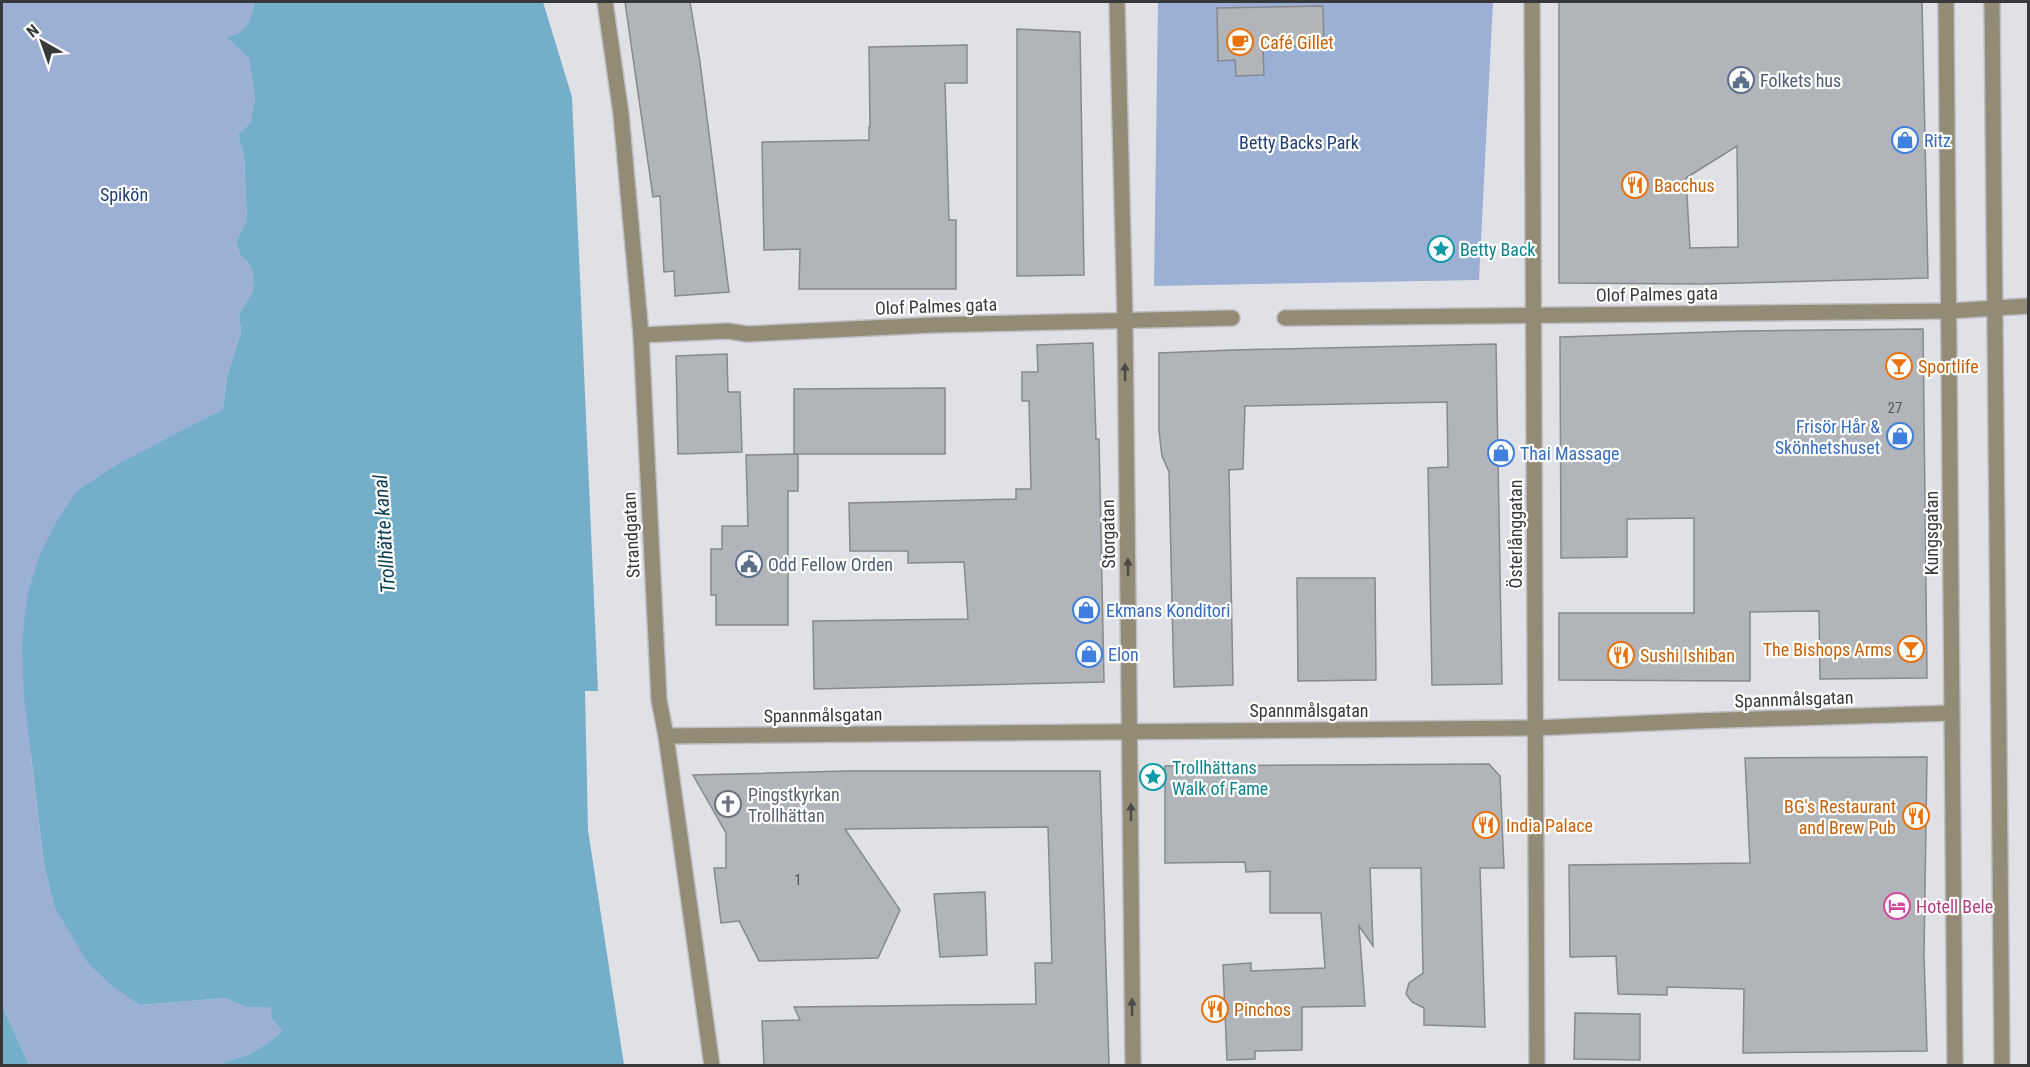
<svg xmlns="http://www.w3.org/2000/svg" width="2030" height="1067" viewBox="0 0 2030 1067" font-family="'Roboto Condensed',sans-serif">
<style>
.green{fill:#9cb0d5}
.water{fill:#75aec9}
.building{fill:#b1b4b8;stroke:#86898d;stroke-width:1.5;fill-rule:evenodd}
.lines{fill:none;stroke-linecap:round;stroke-linejoin:round}
.minor-casing{stroke:#bdbfc4;stroke-width:18}
.minor{stroke:#938b76;stroke-width:15}
.oneway{fill:#494946}
.labels{text-anchor:middle;dominant-baseline:central;stroke-width:4.5;stroke-linejoin:round;paint-order:stroke}
.number-label{font-size:15px;fill:#56575a}
.food-label{font-size:18px;fill:#c56008;stroke:#fff;text-anchor:start}
.service-label{font-size:18px;fill:#4e5e75;stroke:#fff;text-anchor:start}
.shop-label{font-size:18px;fill:#366cbe;stroke:#fff;text-anchor:start}
.park-label{font-size:18px;fill:#203d74;stroke:#fff}
.culture-label{font-size:18px;fill:#0d838f;stroke:#fff;text-anchor:start}
.street-label{font-size:18px;fill:#37383a;stroke:#fff}
.worship-label{font-size:18px;fill:#5b616d;stroke:#fff;text-anchor:start}
.hotel-label{font-size:18px;fill:#b23c85;stroke:#fff;text-anchor:start}
.water-label{font-size:20px;font-style:italic;fill:#0a3c50;stroke:#fff}
</style>
<rect width="100%" height="100%" fill="#dfe1e6"/>
<g class="green">
<path d="M2 2H254C253 16 245 36 228 37L249 57 255 99 250 125 238 134 244 157 247 220 236 241 240 255 247 261 252 270 254 280 252 293 239 314 241 332 227 376 223 409 135 456 31 757 44 865 54 906 140 1005 225 998 246 1007H270L272 1019 282 1031C265 1047 248 1058 225 1061L224 1065H29L2 1005Z"/>
<polygon points="1158,2 1493,2 1479,280 1154,286"/>
</g>
<g class="water">
<path d="M254 2H543L572 97 598 691H585L588 830 624 1065H224L225 1061C247 1058 265 1047 282 1031L272 1019 270 1007H246L225 998 140 1005 112 986 88 963 54 906 44 865 24 696 22 642 27 597 39 556 57 521 77 491 118 464 223 409 227 376 241 332 239 314 252 293 254 280 252 270 247 261 240 255 236 241 247 220 244 157 238 134 250 124 255 99 249 58 227 37C244 36 253 17 254 2Z"/>
<polygon points="2,1005 29,1065 2,1065"/>
</g>
<g class="building">
<polygon points="625,2 690,2 700,62 729,292 675,296 674,271 664,272 660,196 653,197"/>
<path d="M1559 2H1922L1928 278 1701 284 1559 283ZM1737 146 1738 247 1690 248 1686 178Z"/>
<polygon points="1323,6 1324,46 1263,47 1264,75 1236,76 1235,60 1218,61 1217,8"/>
<polygon points="1017,29 1080,32 1084,275 1017,276"/>
<polygon points="967,45 967,83 945,83 949,220 956,220 956,289 799,289 800,249 764,250 762,142 869,140 869,127 870,127 869,47"/>
<polygon points="1923,329 1927,678 1820,679 1819,611 1750,612 1750,681 1559,680 1559,613 1694,613 1694,518 1627,519 1627,557 1561,558 1560,337 1743,331"/>
<polygon points="1093,343 1096,439 1099,439 1104,682 814,689 813,621 968,619 964,562 908,563 908,551 850,551 849,503 1016,499 1016,489 1031,489 1029,401 1022,401 1022,372 1038,372 1037,345"/>
<polygon points="1496,344 1502,684 1432,685 1428,468 1448,467 1447,402 1245,406 1243,469 1229,470 1233,685 1174,687 1169,472 1162,456 1159,431 1159,353 1233,350"/>
<polygon points="727,354 728,392 740,392 742,452 678,454 676,356"/>
<polygon points="945,388 945,454 794,454 794,389"/>
<polygon points="798,454 798,491 788,491 788,625 716,625 716,595 711,595 711,549 722,549 722,526 748,526 746,455"/>
<polygon points="1297,578 1375,578 1376,680 1298,681"/>
<polygon points="1927,757 1924,955 1927,1051 1743,1053 1744,989 1667,987 1667,995 1618,994 1616,956 1570,957 1569,865 1750,863 1745,758"/>
<polygon points="1489,764 1500,776 1504,868 1480,868 1485,1027 1424,1025 1424,1008 1412,1002 1406,994 1409,983 1423,973 1421,868 1370,868 1373,946 1359,926 1365,1006 1302,1007 1302,1050 1255,1051 1255,1059 1227,1060 1223,965 1251,963 1251,971 1325,968 1321,913 1270,913 1270,871 1246,872 1245,862 1165,863 1165,766"/>
<polygon points="847,771 1100,771 1109,1065 764,1065 762,1021 800,1020 794,1007 1036,1004 1035,963 1052,963 1048,827 845,829 900,910 878,958 759,961 739,921 721,923 714,868 726,868 726,833 693,775"/>
<polygon points="985,892 987,955 940,957 934,894"/>
<polygon points="1575,1013 1640,1014 1640,1060 1574,1059"/>
</g>
<g class="lines">
<defs>
<g id="minor">
<polyline points="605,2 621,114 641,335 659,700 666,736 712,1066"/>
<polyline points="1117,2 1125,320 1133,1066"/>
<path d="M1532 2C1534 356 1534 711 1537 1066"/>
<path d="M1946 2C1952 356 1952 711 1955 1066"/>
<polyline points="1992,2 2002,1066"/>
<polyline points="1285,318 1950,311 2028,306"/>
<polyline points="641,335 728,331 747,334 933,325 1232,318"/>
<polyline points="666,736 1534,728 1695,721 1951,713"/>
</g>
</defs>
<use href="#minor" class="minor-casing"/>
<use href="#minor" class="minor"/>
</g>
<defs><path id="oneway-solid" d="M-6-.8H1V-3.2L6.5 0L1 3.2V.8H-6Z" transform="scale(1.5)"/></defs>
<g class="oneway">
<use href="#oneway-solid" transform="translate(1125 372) rotate(-91)"/>
<use href="#oneway-solid" transform="translate(1128 567) rotate(-91)"/>
<use href="#oneway-solid" transform="translate(1131 812) rotate(-90)"/>
<use href="#oneway-solid" transform="translate(1132 1007) rotate(-91)"/>
</g>
<defs>
<symbol id="cafe-ring" viewBox="-11 -11 22 22"><circle r="9.5" fill="#fff" stroke="#e8710a" stroke-width="1.5"/><path d="M-5.5-4.5H6V0H3Q3 3.5 0 3.5H-2.5Q-5.5 3.5-5.5 0ZM3-3.2v2h1.7v-2ZM-6 4.5H4V6H-6Z" fill="#e8710a"/></symbol>
<symbol id="civic-ring" viewBox="-11 -11 22 22"><circle r="9.5" fill="#fff" stroke="#5c6f8a" stroke-width="1.5"/><path d="M-.6-6.5H3V-4.5H.6V-3L4-1V1h2V6H-6V1h2V-1L-.6-3ZM-1.2 2.5V6h2.4V2.5Z" fill="#5c6f8a"/></symbol>
<symbol id="shop-ring" viewBox="-11 -11 22 22"><circle r="9.5" fill="#fff" stroke="#3f7fe0" stroke-width="1.5"/><path d="M-5-2.5h2.3a2.7 3.5 0 0 1 5.4 0H5L5.5 6h-11ZM-1.5-2.5h3a1.5 2.3 0 0 0-3 0Z" fill="#3f7fe0"/></symbol>
<symbol id="restaurant-ring" viewBox="-11 -11 22 22"><circle r="9.5" fill="#fff" stroke="#e8710a" stroke-width="1.5"/><path d="M-5-6h1v4h1v-4h1v4h1v-4h1v5L-1.5 .5V6h-2V.5L-5-1ZM5-6V6H3V1.5H1.5Q1.5-4 5-6Z" fill="#e8710a"/></symbol>
<symbol id="sight-ring" viewBox="-11 -11 22 22"><circle r="9.5" fill="#fff" stroke="#0f9aa8" stroke-width="1.5"/><path d="M0-6L1.8-2.2L6-1.7L2.9 1.2L3.7 5.4L0 3.3L-3.7 5.4L-2.9 1.2L-6-1.7L-1.8-2.2Z" fill="#0f9aa8"/></symbol>
<symbol id="bar-ring" viewBox="-11 -11 22 22"><circle r="9.5" fill="#fff" stroke="#e8710a" stroke-width="1.5"/><path d="M-6-5H6L.8 .8V4.5H3.5V6h-7V4.5H-.8V.8Z" fill="#e8710a"/></symbol>
<symbol id="church-ring" viewBox="-11 -11 22 22"><circle r="9.5" fill="#fff" stroke="#6b7280" stroke-width="1.5"/><path d="M-1.2-6h2.4v3.5h3.3v2.4h-3.3V6h-2.4V-.1h-3.3v-2.4h3.3Z" fill="#6b7280"/></symbol>
<symbol id="hotel-ring" viewBox="-11 -11 22 22"><circle r="9.5" fill="#fff" stroke="#d1479c" stroke-width="1.5"/><path d="M-6-4.5h1.5V1H6V5H4.5V3h-9V5H-6ZM-4 0a1.8 1.8 0 1 1 3.6 0ZM.5 0V-2.5h3Q6-2.5 6 0Z" fill="#d1479c"/></symbol>
</defs>
<g fill-rule="evenodd">
<use href="#cafe-ring" x="1225" y="27" width="30" height="30"/>
<use href="#civic-ring" x="1726" y="65" width="30" height="30"/>
<use href="#shop-ring" x="1890" y="125" width="30" height="30"/>
<use href="#restaurant-ring" x="1620" y="170" width="30" height="30"/>
<use href="#sight-ring" x="1426" y="234" width="30" height="30"/>
<use href="#bar-ring" x="1884" y="351" width="30" height="30"/>
<use href="#shop-ring" x="1885" y="421" width="30" height="30"/>
<use href="#shop-ring" x="1486" y="438" width="30" height="30"/>
<use href="#civic-ring" x="734" y="549" width="30" height="30"/>
<use href="#shop-ring" x="1071" y="595" width="30" height="30"/>
<use href="#bar-ring" x="1896" y="634" width="30" height="30"/>
<use href="#shop-ring" x="1074" y="639" width="30" height="30"/>
<use href="#restaurant-ring" x="1606" y="640" width="30" height="30"/>
<use href="#sight-ring" x="1138" y="762" width="30" height="30"/>
<use href="#church-ring" x="713" y="789" width="30" height="30"/>
<use href="#restaurant-ring" x="1901" y="801" width="30" height="30"/>
<use href="#restaurant-ring" x="1471" y="810" width="30" height="30"/>
<use href="#hotel-ring" x="1882" y="891" width="30" height="30"/>
<use href="#restaurant-ring" x="1200" y="994" width="30" height="30"/>
</g>
<g class="labels">
<g class="number-label">
<text x="1895" y="408">27</text>
<text x="798" y="880">1</text>
</g>
<g class="food-label">
<text x="1260" y="42">Café Gillet</text>
<text x="1654" y="185">Bacchus</text>
<text x="1918" y="366">Sportlife</text>
<text x="1892" y="649" text-anchor="end">The Bishops Arms</text>
<text x="1640" y="655">Sushi Ishiban</text>
<text x="1896" y="806" text-anchor="end">BG's Restaurant<tspan x="1896" dy="21">and Brew Pub</tspan></text>
<text x="1506" y="825">India Palace</text>
<text x="1234" y="1009">Pinchos</text>
</g>
<g class="service-label">
<text x="1760" y="80">Folkets hus</text>
<text x="768" y="564">Odd Fellow Orden</text>
</g>
<g class="shop-label">
<text x="1924" y="140">Ritz</text>
<text x="1880" y="426" text-anchor="end">Frisör Hår &amp;<tspan x="1880" dy="21">Skönhetshuset</tspan></text>
<text x="1520" y="453">Thai Massage</text>
<text x="1106" y="610">Ekmans Konditori</text>
<text x="1108" y="654">Elon</text>
</g>
<g class="park-label">
<text x="1299" y="142">Betty Backs Park</text>
<text x="124" y="194">Spikön</text>
</g>
<g class="culture-label">
<text x="1460" y="249">Betty Back</text>
<text x="1172" y="767">Trollhättans<tspan x="1172" dy="21">Walk of Fame</tspan></text>
</g>
<g class="street-label">
<text transform="translate(1657 294) rotate(-1)">Olof Palmes gata</text>
<text transform="translate(936 306) rotate(-2)">Olof Palmes gata</text>
<text transform="translate(1931 533) rotate(-90)">Kungsgatan</text>
<text transform="translate(1108 534) rotate(-91)">Storgatan</text>
<text transform="translate(1515 534) rotate(-90)">Österlånggatan</text>
<text transform="translate(631 535) rotate(-93)">Strandgatan</text>
<text transform="translate(1794 699) rotate(-2)">Spannmålsgatan</text>
<text x="1309" y="710">Spannmålsgatan</text>
<text transform="translate(823 715) rotate(-1)">Spannmålsgatan</text>
</g>
<g class="worship-label">
<text x="748" y="794">Pingstkyrkan<tspan x="748" dy="21">Trollhättan</tspan></text>
</g>
<g class="hotel-label">
<text x="1916" y="906">Hotell Bele</text>
</g>
<g class="water-label">
<text transform="translate(384 534) rotate(-94)">Trollhätte kanal</text>
</g>
</g>
<rect width="2030" height="1067" fill="none" stroke="#37383a" stroke-width="6"/>
<g transform="translate(42 42) rotate(320)" stroke="#ffffff" stroke-width="4.5" paint-order="stroke">
<path d="M0-4.5L10 22L0 15L-10 22Z" fill="#37383a"/>
<text y="-9" font-size="16" font-weight="bold" text-anchor="middle" fill="#37383a">N</text>
</g>
</svg>
